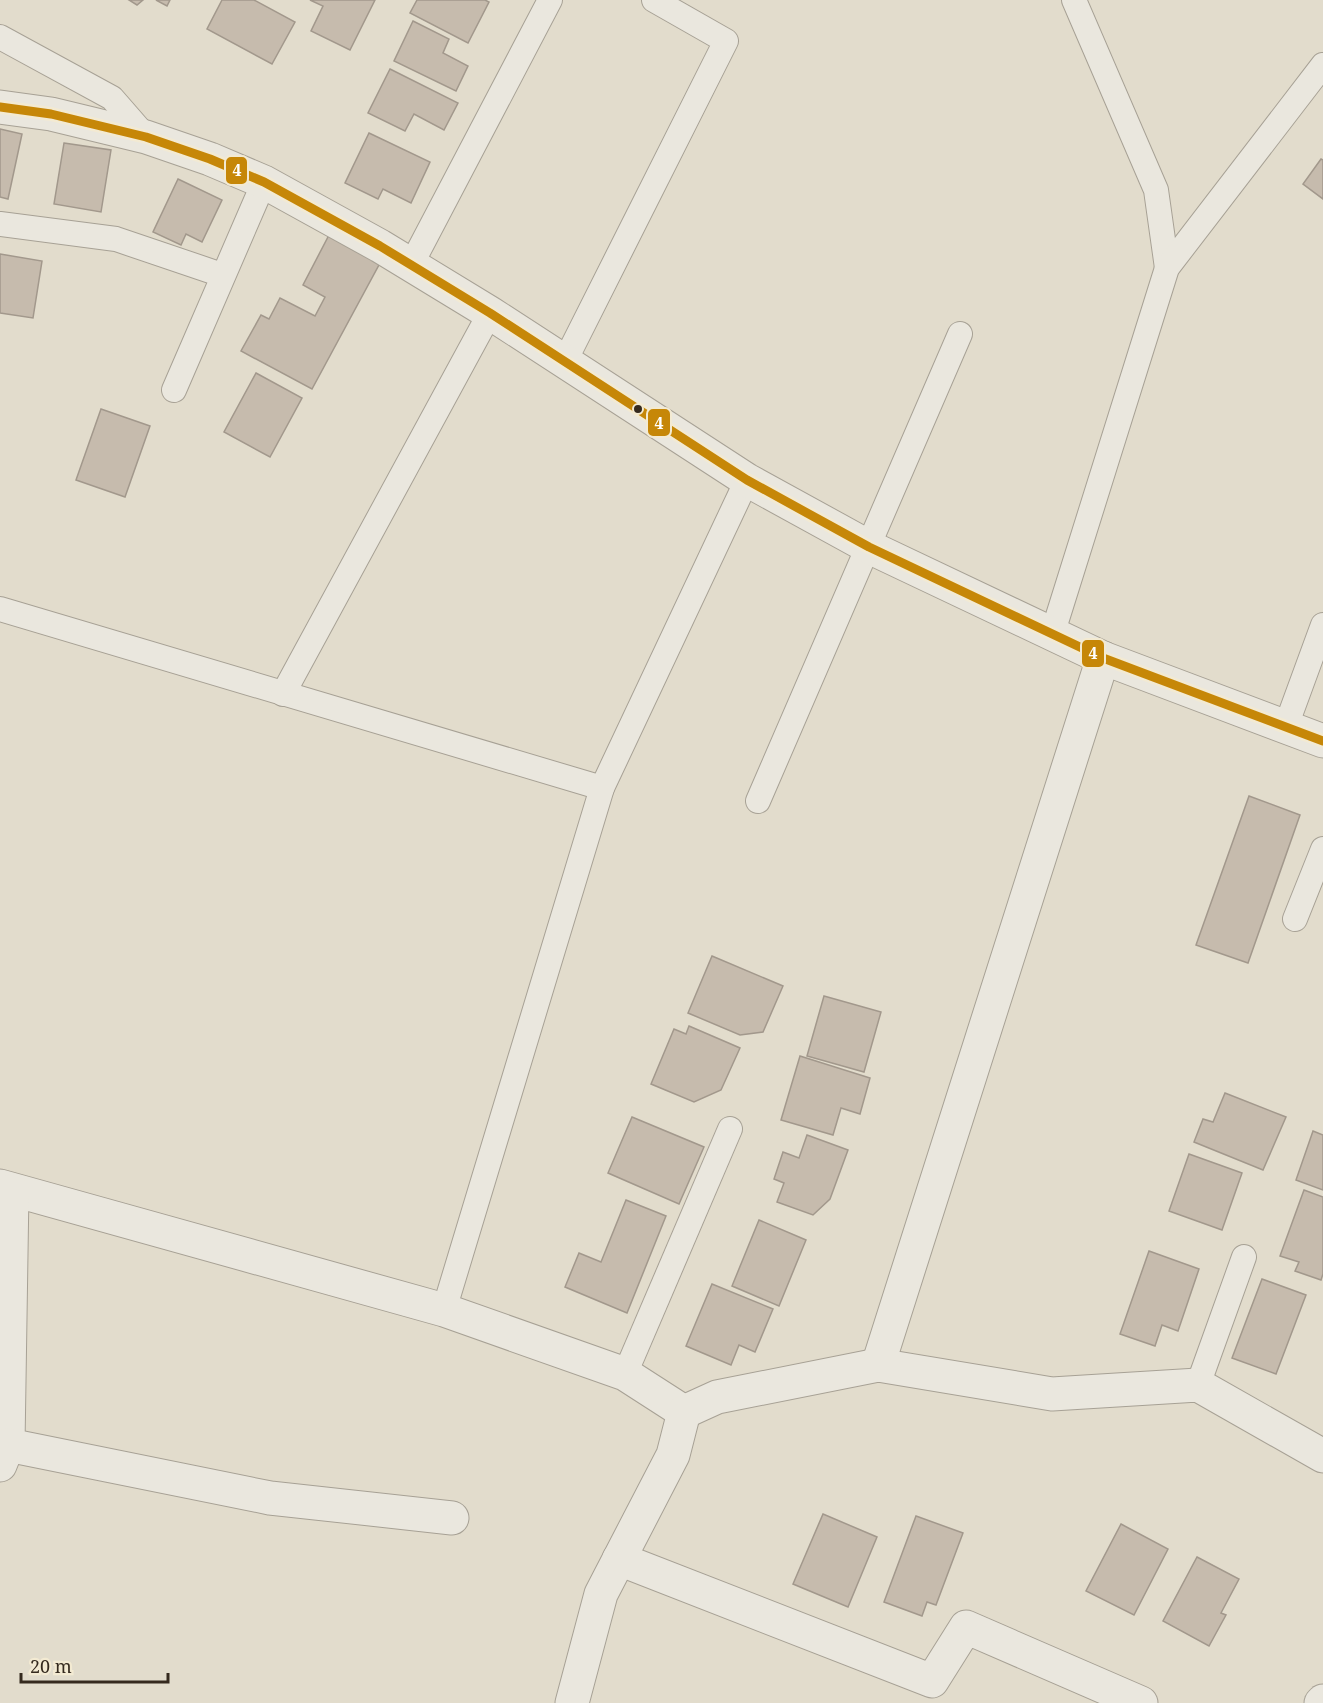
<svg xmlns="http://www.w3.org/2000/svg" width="1323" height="1703" viewBox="0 0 1323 1703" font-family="'Noto Serif',serif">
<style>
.building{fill:#c6bbad;stroke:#a2988c;stroke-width:1.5}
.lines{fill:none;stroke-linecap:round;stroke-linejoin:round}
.lane-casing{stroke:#a7a195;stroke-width:26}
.street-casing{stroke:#a7a195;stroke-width:35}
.lane{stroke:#eae7de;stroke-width:24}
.street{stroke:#eae7de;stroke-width:33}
.bus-1-casing{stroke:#f3ead2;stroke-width:14}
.bus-1{stroke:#c68708;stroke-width:9}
.bus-dot{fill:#352a1e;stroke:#f3ead2;stroke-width:2}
.line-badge{stroke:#f3ead2;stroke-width:2}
.badge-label{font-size:16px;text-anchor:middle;font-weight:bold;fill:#fff}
</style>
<rect width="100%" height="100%" fill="#e2dccc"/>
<g class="building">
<polygon points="129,0 143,0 137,5"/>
<polygon points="156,0 170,0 167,6"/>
<polygon points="222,0 254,0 295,22 272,64 207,29"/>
<polygon points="310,0 375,0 350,50 311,31 323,6"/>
<polygon points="417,0 485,0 489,2 468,43 410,13"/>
<polygon points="413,21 449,39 443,53 468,66 456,91 394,61"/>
<polygon points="390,69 458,103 444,130 414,114 405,131 368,113"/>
<polygon points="0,129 22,134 8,199 0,197"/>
<polygon points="369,133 430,162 411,203 383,189 378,199 345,183"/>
<polygon points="64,143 111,150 101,212 54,204"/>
<polygon points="1321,159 1323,160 1323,199 1303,184"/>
<polygon points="178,179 222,200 202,242 186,234 181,245 153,232"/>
<polygon points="329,235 380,263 312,389 241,351 261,315 269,319 280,298 315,316 325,297 303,285"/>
<polygon points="0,254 42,261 33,318 0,313"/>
<polygon points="256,373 302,398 270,457 224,432"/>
<polygon points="101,409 150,426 125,497 76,480"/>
<polygon points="1249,796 1300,815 1248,963 1196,945"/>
<polygon points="712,956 783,986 763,1032 740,1035 688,1013"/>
<polygon points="824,996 881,1012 864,1072 807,1056"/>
<polygon points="689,1026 740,1048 721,1090 694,1102 651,1084 674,1029 686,1034"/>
<polygon points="800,1056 870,1078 860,1114 841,1108 833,1135 781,1120"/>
<polygon points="1225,1093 1286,1117 1263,1170 1194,1142 1203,1119 1213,1122"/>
<polygon points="632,1117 704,1147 679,1204 608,1173"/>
<polygon points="1313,1131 1323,1135 1323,1190 1296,1180"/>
<polygon points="807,1135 848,1150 830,1199 813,1215 777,1202 784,1183 774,1179 783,1152 799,1158"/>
<polygon points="1189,1154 1242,1173 1222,1230 1169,1211"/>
<polygon points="1304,1190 1323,1197 1323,1274 1321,1280 1295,1271 1299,1262 1280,1256"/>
<polygon points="626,1200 666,1216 627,1313 565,1287 579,1253 601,1262"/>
<polygon points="759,1220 806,1240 779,1306 732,1286"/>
<polygon points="1149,1251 1199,1269 1178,1331 1162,1325 1155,1346 1120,1334"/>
<polygon points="1262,1279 1306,1295 1276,1374 1232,1358"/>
<polygon points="712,1284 773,1309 755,1352 739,1345 731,1365 686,1346"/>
<polygon points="823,1514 877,1537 848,1607 793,1584"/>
<polygon points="916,1516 963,1533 936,1605 927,1602 922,1616 884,1602"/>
<polygon points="1121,1524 1168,1549 1134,1615 1086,1591"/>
<polygon points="1197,1557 1239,1579 1221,1613 1226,1615 1209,1646 1163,1621"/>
</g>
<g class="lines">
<defs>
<g id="lane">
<polyline points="1074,0 1156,190 1167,268"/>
<polyline points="0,37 112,98 146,137"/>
<polyline points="0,224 116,239 222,275"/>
<polyline points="411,265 550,0"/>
<polyline points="565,361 726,41 654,0"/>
<polyline points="174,390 264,182"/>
<polyline points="0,609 602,788"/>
<polyline points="1052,635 1167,268 1323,65"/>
<polyline points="283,694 490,313"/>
<polyline points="1286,726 1323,625"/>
<polyline points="758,801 960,334"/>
<polyline points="1295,919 1323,849"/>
<polyline points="444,1310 602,788 747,480"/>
<polyline points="625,1374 730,1129"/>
<polyline points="1198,1385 1244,1257"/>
</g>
<g id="street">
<polyline points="0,107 51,114 146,137 210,159 264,182 380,246 490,313 747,480 869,547 1103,658 1323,741"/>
<polyline points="0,1186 444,1310 625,1374 684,1412"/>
<polyline points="878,1365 1103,658"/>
<polyline points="684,1412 717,1397 878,1365 1052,1394 1198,1385 1323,1456"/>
<polyline points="8,1445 12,1191"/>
<polyline points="0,1465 8,1445 270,1498 452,1518"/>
<polyline points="619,1559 932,1681 966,1627 1141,1703"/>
<polyline points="572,1703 601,1594 673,1455 684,1412"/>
<polyline points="1321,1703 1323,1701"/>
</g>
</defs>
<use href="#lane" class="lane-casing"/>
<use href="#street" class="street-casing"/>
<use href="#lane" class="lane"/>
<use href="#street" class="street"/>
<defs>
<polyline id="bus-1" points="0,107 51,114 146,137 210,159 264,182 380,246 490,313 747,480 869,547 1103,658 1323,741"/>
</defs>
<use href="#bus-1" class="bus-1-casing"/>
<use href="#bus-1" class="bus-1"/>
</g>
<circle class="bus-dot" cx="638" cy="409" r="5"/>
<g class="line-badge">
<rect x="225" y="156" width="23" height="29" rx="6" fill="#c68708"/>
<rect x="647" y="408" width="24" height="29" rx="6" fill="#c68708"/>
<rect x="1081" y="639" width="24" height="29" rx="6" fill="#c68708"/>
</g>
<g class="badge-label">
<text x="237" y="176">4</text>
<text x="659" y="429">4</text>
<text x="1093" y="659">4</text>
</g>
<path d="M21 1673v9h147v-9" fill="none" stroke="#352a1e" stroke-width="3"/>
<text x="30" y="1673" font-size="18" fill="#352a1e" stroke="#f3ead2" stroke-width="4.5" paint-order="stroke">20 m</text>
</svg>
